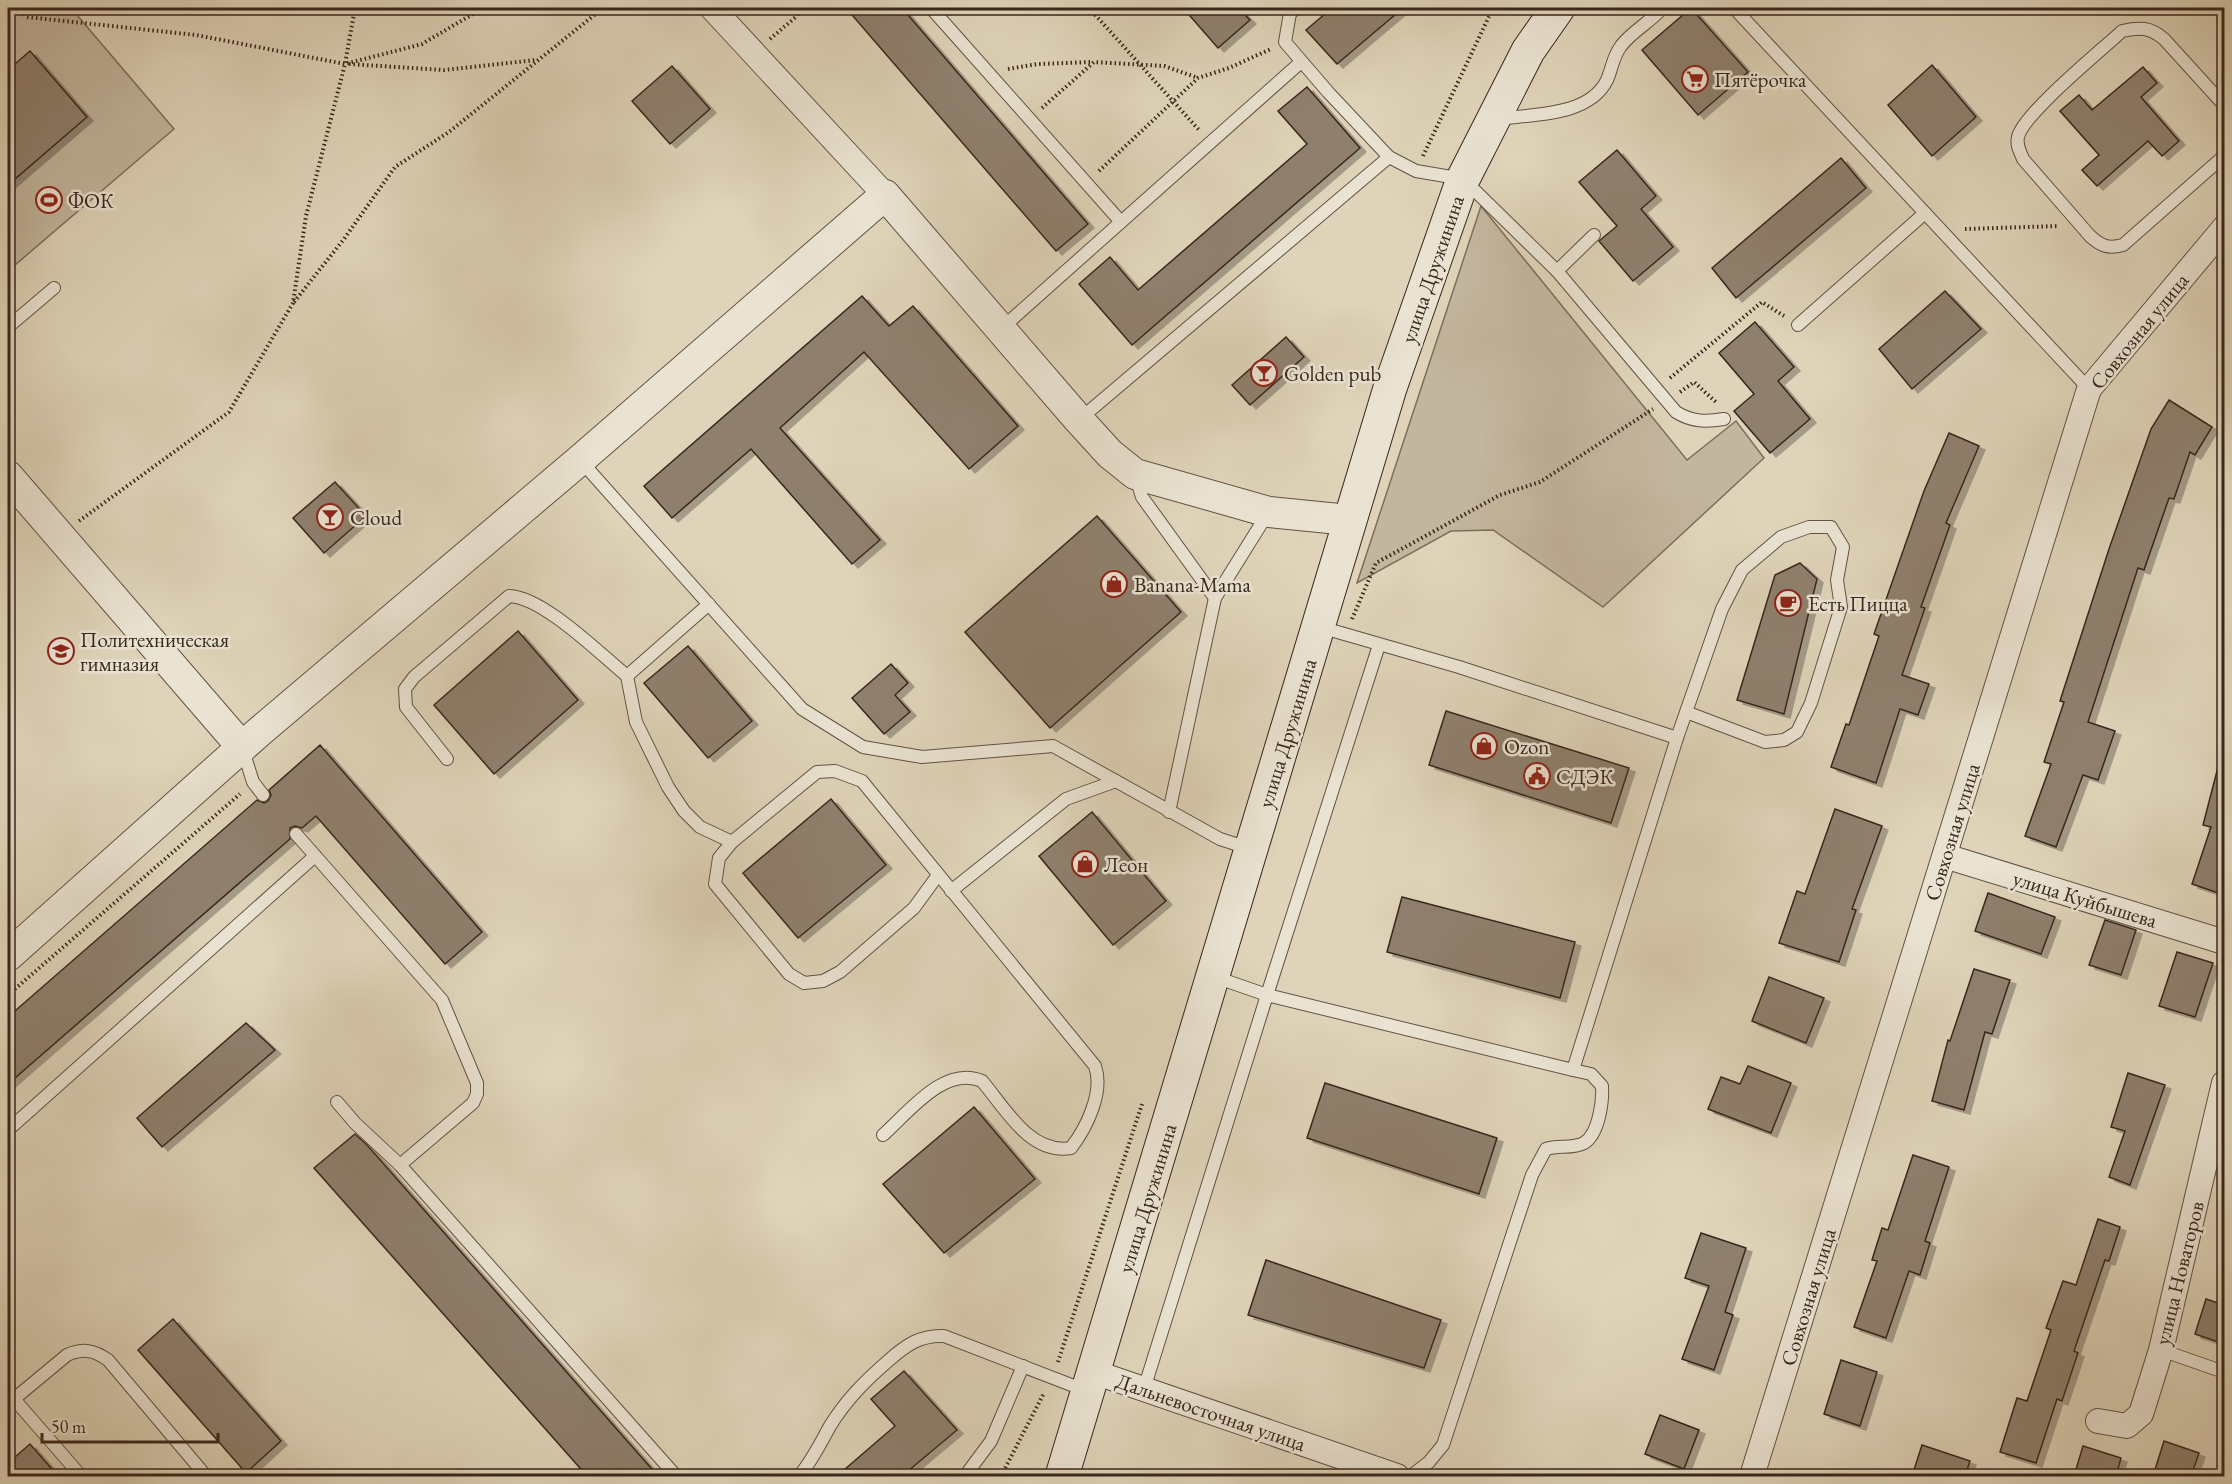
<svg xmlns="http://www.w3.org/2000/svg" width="2232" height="1484" viewBox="0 0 2232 1484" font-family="'EB Garamond',serif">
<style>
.green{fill:#c3b69e;stroke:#7e6e5d;stroke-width:1.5}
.building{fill:#8f806e;stroke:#38261c;stroke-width:1.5;filter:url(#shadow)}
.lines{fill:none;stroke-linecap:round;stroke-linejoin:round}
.service-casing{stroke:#625243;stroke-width:14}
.minor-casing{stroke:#625243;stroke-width:26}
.tertiary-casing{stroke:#625243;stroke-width:32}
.secondary-casing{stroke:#38261c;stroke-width:35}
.path{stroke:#38261c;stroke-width:4;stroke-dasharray:1.5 3;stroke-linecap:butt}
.service{stroke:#eae3d2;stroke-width:12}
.minor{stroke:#eae3d2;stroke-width:24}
.tertiary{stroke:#eae3d2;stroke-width:30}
.secondary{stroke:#eae3d2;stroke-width:33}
.labels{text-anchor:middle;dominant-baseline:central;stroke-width:5;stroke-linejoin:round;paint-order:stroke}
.poi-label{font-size:21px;fill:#38261c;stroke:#eae3d2;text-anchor:start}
.street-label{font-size:21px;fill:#38261c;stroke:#eae3d2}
</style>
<defs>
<filter id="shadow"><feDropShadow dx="6" dy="4" stdDeviation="0" flood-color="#0004"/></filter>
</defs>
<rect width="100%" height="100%" fill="#dfd4b9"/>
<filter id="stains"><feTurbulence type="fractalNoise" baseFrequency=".00333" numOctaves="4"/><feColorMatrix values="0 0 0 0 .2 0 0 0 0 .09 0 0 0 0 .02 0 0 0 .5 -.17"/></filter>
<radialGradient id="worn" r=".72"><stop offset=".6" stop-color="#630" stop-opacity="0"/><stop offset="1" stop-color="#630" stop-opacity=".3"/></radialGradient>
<g class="green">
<polygon points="8,8 71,8 174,129 8,271"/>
<polygon points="1481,206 1687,460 1736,421 1764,458 1603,607 1493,530 1451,531 1357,583"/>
</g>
<g class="building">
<polygon points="846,8 902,8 1088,224 1056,251"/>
<polygon points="1183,8 1238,8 1250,20 1218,48"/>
<polygon points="1332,8 1403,8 1337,64 1306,30"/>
<polygon points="1691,8 1748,72 1698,115 1642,50"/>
<polygon points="30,51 87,117 8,185 8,70"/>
<polygon points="1932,65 1976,117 1932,156 1888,105"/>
<polygon points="672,66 710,109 670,144 632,101"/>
<polygon points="2143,67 2157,83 2141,97 2179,141 2162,156 2148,141 2097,186 2082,170 2099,155 2060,111 2079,95 2092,110"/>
<polygon points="1307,87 1360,148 1132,345 1079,284 1110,257 1138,290 1307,144 1278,111"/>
<polygon points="1617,150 1656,196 1641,209 1673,247 1633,281 1599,241 1617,226 1579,182"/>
<polygon points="1841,158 1866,188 1736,298 1712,268"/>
<polygon points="1945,291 1981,329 1912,389 1879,349"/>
<polygon points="862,296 889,326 913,306 1018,426 969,469 864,352 780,428 880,540 852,564 751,449 672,518 644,486"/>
<polygon points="1755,322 1794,367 1778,381 1810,419 1770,453 1734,411 1754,394 1719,353"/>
<polygon points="1286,337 1304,357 1250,405 1232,385"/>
<polygon points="2169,400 2212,427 2195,455 2190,452 2174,499 2169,498 2144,570 2138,568 2088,722 2115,731 2098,780 2083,775 2056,847 2025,836 2051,764 2044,762 2064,702 2060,701 2109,549 2151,429"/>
<polygon points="1949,433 1979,446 1946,523 1950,525 1921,607 1925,608 1902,675 1929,684 1918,715 1900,709 1876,783 1831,767 1846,724 1849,725 1879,636 1874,634 1924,491"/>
<polygon points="335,482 366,516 324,553 293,518"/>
<polygon points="1097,516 1181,612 1050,728 965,632"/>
<polygon points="1800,563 1817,579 1784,714 1737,700 1775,575"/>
<polygon points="518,631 578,700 494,774 434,705"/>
<polygon points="688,646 752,721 708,758 644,683"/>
<polygon points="891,664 908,683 895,695 910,712 884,734 852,698"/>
<polygon points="1446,711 1629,768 1611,823 1429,765"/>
<polygon points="320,745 482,932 445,964 316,816 302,828 295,826 290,828 290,839 8,1084 8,1017 257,800 264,803 268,801 271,795 269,790"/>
<polygon points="2218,767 2224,768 2224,895 2192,884 2211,827 2203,825"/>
<polygon points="831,799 886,865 798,938 743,873"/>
<polygon points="1835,809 1882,826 1852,909 1856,910 1839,962 1779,943 1797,891 1805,894"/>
<polygon points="1092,812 1166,901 1113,945 1039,856"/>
<polygon points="1988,893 2055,917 2041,954 1975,931"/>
<polygon points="1402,897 1575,942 1560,998 1387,952"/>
<polygon points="2105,920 2136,930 2121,975 2089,965"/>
<polygon points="2177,952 2213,963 2195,1017 2159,1006"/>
<polygon points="1974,969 2010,980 1992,1034 1985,1032 1964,1110 1932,1101 1948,1040 1950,1041"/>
<polygon points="1769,977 1824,998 1806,1043 1752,1021"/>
<polygon points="246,1023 275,1050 162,1147 137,1118"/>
<polygon points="1748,1066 1791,1083 1771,1133 1708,1109 1721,1077 1740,1084"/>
<polygon points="2128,1073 2165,1085 2130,1185 2109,1177 2125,1131 2111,1127"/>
<polygon points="1325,1083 1497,1138 1479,1194 1307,1138"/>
<polygon points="974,1107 1035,1179 944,1253 883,1184"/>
<polygon points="355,1134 367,1145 658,1476 587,1476 314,1168"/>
<polygon points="1913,1155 1949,1167 1925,1241 1930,1243 1920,1275 1909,1271 1886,1338 1854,1327 1877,1261 1872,1260 1882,1228 1888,1230"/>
<polygon points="2098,1219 2120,1227 2109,1261 2105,1260 2074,1351 2078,1353 2062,1401 2057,1399 2036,1463 2000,1452 2017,1398 2027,1401 2051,1330 2046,1328 2063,1281 2076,1285"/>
<polygon points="1701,1233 1746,1248 1725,1312 1733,1315 1714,1370 1682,1359 1709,1286 1685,1278"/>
<polygon points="1266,1260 1441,1320 1424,1368 1248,1315"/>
<polygon points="2206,1299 2224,1305 2224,1344 2195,1334"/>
<polygon points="173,1319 281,1441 246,1473 138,1350"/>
<polygon points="1841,1360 1877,1372 1860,1426 1824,1414"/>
<polygon points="904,1371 957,1430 902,1476 837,1476 895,1426 871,1399"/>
<polygon points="1660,1415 1699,1430 1684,1469 1645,1454"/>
<polygon points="2164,1441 2199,1453 2191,1476 2153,1476"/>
<polygon points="30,1444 58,1476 8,1476 8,1463"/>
<polygon points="1922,1445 1970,1461 1965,1476 1912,1476"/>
<polygon points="2083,1446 2121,1458 2116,1476 2074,1476"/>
</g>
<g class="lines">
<defs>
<g id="service">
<polyline points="931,8 1121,222 1301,62"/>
<polyline points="1297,8 1290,13 1285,42 1328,92 1389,157"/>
<polyline points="1734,8 2089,389"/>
<path d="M2224 105 2164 39C2150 27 2140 27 2122 31 2102 50 2023 114 2018 137 2016 146 2020 151 2023 159L2090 236C2101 246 2108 249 2123 245L2224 156"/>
<path d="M1497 119C1531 114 1589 117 1607 80 1612 69 1613 56 1621 46 1632 31 1651 22 1662 8"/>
<polyline points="1557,271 1594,235"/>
<polyline points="1798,325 1925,213"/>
<polyline points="8,327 54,288"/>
<polyline points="1002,328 1121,222"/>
<path d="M1080 419 1389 157 1416 171 1463 179 1557 271 1676 412C1692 422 1706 422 1724 419"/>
<polyline points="580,460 802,709 863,747 922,757 1053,746 1220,839 1251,849"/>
<polyline points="1135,475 1142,497 1215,598"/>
<polyline points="627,676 636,722 668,787 684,811 700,827 732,842"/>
<polyline points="1677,738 1722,609 1742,570 1781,537 1809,527 1831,527 1843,547 1837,580 1841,607 1811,703 1797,732 1784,740 1765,742 1686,712"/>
<polyline points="242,747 253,782 263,795"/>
<path d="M447 759 406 707 405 689 414 677 509 596C543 597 599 653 627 676L709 604"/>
<polyline points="1169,812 1215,598 1268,513"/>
<polyline points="296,834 442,1000 477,1083 477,1094 473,1103 400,1165 676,1476"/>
<polyline points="951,891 1066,799 1116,781"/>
<polyline points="1215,977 1267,995 1379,645"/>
<polyline points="337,1102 355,1123 400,1165"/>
<polyline points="8,1130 315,856"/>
<path d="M883 1135C909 1112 944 1065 982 1081 1005 1108 1030 1155 1071 1148 1087 1127 1104 1092 1095 1066L862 781 835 771 817 772 732 842 719 858 715 884 789 974 804 983 823 981 840 972 914 908 938 875"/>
<polyline points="2161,1350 2224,1372"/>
<polyline points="1144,1389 1267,995 1573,1070 1677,738 1459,667 1320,627"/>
<polyline points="14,1399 81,1476"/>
<path d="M8 1404 67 1355C83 1348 94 1350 108 1360L206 1476"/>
<path d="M799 1476C812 1461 820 1444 830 1426 846 1400 865 1381 888 1361 906 1345 920 1335 944 1336L1087 1391"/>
<polyline points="965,1476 991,1441 1023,1366"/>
<path d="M1411 1476 1429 1462 1443 1445 1532 1175 1546 1149C1558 1145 1573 1149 1584 1143 1599 1134 1603 1101 1602 1086L1591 1074 1573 1070"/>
</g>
<g id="minor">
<polyline points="712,8 885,195"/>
<polyline points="1945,856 2224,942"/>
<polyline points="1094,1372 1397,1476"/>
<polyline points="2098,1421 2127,1426 2141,1414 2161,1350 2224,1083"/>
<polyline points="1752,1476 2089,389 2224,228"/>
</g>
<g id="tertiary">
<polyline points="8,476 242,747"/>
<polyline points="8,956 259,732 580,460 885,195 1079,420 1110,454 1135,474 1269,512 1349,520"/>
</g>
<polyline id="secondary" points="1062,1476 1390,388 1463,179 1528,51 1558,8"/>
</defs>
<use href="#service" class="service-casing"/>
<use href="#minor" class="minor-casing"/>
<use href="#tertiary" class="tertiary-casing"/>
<use href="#secondary" class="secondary-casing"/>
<g class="path">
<polyline points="17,8 27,17 196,35 345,64 422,44 483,8"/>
<polyline points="1089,8 1199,130"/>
<polyline points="770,39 797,16 799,8"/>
<polyline points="349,64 444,70 536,60"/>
<polyline points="1008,69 1038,64 1093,62"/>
<polyline points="1042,108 1094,62 1164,66 1198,78"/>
<polyline points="1423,156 1493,8"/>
<polyline points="1099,171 1198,78 1229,68 1271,49"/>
<polyline points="1965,229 2059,226"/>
<polyline points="294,302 344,239 395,167 449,132 603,8"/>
<polyline points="1670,378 1762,302 1784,316"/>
<polyline points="1680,392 1694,382 1717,403"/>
<polyline points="8,444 13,450"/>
<polyline points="79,521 229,412 293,303 306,216 345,64 355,8"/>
<polyline points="1352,619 1376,563 1500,495 1540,482 1653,409"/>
<polyline points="8,995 240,794"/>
<polyline points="1058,1362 1142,1104"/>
<polyline points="1001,1476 1044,1393"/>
</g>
<use href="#service" class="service"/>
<use href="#minor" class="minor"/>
<use href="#tertiary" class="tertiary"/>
<use href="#secondary" class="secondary"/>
</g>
<defs>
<symbol id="supermarket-ring" viewBox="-11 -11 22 22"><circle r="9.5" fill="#eae3d2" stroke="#8f2418" stroke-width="1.5"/><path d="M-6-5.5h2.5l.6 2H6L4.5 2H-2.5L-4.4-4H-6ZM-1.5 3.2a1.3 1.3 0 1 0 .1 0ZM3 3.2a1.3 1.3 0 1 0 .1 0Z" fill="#8f2418"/></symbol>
<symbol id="stadium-ring" viewBox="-11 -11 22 22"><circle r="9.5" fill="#eae3d2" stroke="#8f2418" stroke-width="1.5"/><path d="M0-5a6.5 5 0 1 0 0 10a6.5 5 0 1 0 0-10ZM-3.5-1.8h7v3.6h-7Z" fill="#8f2418"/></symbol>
<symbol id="bar-ring" viewBox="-11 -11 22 22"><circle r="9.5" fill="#eae3d2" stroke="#8f2418" stroke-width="1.5"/><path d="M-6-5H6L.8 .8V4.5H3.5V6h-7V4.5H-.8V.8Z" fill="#8f2418"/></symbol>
<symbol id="shop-ring" viewBox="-11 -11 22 22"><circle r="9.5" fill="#eae3d2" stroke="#8f2418" stroke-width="1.5"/><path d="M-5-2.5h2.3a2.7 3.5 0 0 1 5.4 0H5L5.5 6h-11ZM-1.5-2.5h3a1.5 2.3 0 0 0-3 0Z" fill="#8f2418"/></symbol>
<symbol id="cafe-ring" viewBox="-11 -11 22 22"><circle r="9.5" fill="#eae3d2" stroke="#8f2418" stroke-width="1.5"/><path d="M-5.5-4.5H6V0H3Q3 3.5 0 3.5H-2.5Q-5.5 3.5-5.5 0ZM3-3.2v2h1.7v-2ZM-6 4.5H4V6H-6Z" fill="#8f2418"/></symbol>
<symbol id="school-ring" viewBox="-11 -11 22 22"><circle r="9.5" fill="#eae3d2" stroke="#8f2418" stroke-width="1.5"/><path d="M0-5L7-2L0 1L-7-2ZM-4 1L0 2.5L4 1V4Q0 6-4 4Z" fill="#8f2418"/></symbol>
<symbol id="civic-ring" viewBox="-11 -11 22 22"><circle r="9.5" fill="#eae3d2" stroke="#8f2418" stroke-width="1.5"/><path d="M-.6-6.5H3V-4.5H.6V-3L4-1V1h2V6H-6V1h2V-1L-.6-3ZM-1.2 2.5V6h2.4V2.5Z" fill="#8f2418"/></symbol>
</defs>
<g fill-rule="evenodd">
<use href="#supermarket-ring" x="1680" y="64" width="30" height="30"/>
<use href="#stadium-ring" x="34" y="185" width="30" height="30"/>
<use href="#bar-ring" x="1249" y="358" width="30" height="30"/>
<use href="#bar-ring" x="315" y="502" width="30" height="30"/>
<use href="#shop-ring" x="1099" y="569" width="30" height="30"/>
<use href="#cafe-ring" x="1773" y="588" width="30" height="30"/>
<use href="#school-ring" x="46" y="636" width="30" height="30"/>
<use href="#shop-ring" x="1469" y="731" width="30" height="30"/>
<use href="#civic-ring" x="1522" y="761" width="30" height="30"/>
<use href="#shop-ring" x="1070" y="849" width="30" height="30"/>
</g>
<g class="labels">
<g class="poi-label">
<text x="1714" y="79">Пятёрочка</text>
<text x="68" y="200">ФОК</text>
<text x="1284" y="373">Golden pub</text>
<text x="350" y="517">Cloud</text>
<text x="1134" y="584">Banana-Mama</text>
<text x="1808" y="603">Есть Пицца</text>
<text x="80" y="639">Политехническая<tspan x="80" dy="24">гимназия</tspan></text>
<text x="1504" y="746">Ozon</text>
<text x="1556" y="776">СДЭК</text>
<text x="1104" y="864">Леон</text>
</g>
<g class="street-label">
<text transform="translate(1432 269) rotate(-71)">улица Дружинина</text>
<text transform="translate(2139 331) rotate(-51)">Совхозная улица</text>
<text transform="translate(1287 733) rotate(-73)">улица Дружинина</text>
<text transform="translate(1952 832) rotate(-73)">Совхозная улица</text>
<text transform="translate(2085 899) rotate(17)">улица Куйбышева</text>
<text transform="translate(1147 1198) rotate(-73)">улица Дружинина</text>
<text transform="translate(2179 1273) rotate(-76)">улица Новаторов</text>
<text transform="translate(1808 1297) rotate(-73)">Совхозная улица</text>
<text transform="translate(1211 1412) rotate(19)">Дальневосточная улица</text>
</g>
</g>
<rect width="2232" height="1484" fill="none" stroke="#dfd4b9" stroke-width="30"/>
<rect x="9" y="9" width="2214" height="1466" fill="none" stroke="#38261c" stroke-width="3"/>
<rect x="15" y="15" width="2202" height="1454" fill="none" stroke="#38261c" stroke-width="1.5"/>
<path d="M42 1433v9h176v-9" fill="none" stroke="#38261c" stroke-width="3"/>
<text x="51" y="1433" font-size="18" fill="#38261c" stroke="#eae3d2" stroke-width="4.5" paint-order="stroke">50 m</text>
<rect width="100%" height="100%" filter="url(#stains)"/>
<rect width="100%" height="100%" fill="url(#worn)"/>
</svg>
